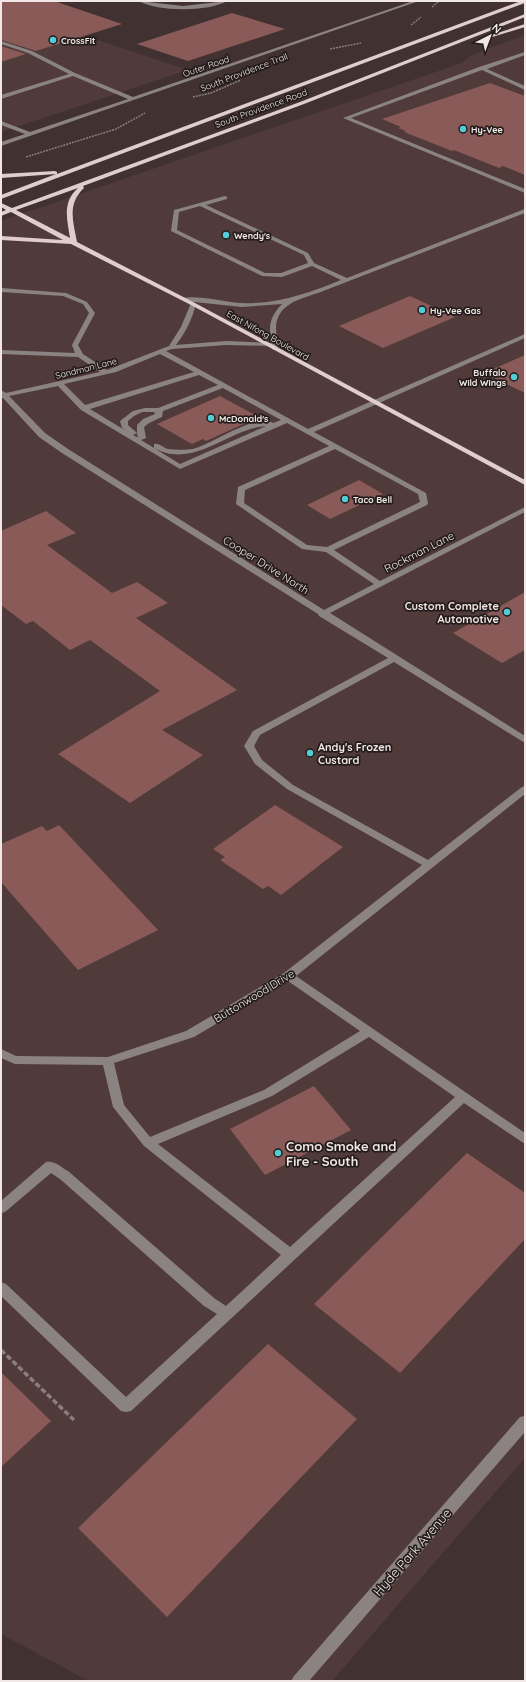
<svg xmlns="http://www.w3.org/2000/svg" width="526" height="1682" viewBox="0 0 526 1682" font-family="Quicksand,sans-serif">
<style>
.built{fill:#503b3a}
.building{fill:#895a58}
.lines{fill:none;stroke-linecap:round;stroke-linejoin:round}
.path-far1{stroke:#8a7d7c;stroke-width:1.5;stroke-dasharray:2 1;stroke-linecap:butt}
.path{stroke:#8a7d7c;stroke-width:3.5;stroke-dasharray:5.5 2.5;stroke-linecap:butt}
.minor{fill:#8b8382;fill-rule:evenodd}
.major{fill:#dfcecd;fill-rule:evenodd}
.poi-dot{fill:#52ccd5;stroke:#231c1b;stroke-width:1.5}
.labels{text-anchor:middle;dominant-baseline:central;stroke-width:3.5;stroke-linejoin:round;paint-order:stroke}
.far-poi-label{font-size:9px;font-weight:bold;fill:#f1e7e7;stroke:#231c1b;text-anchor:start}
.far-street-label{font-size:9px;fill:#f1e7e7;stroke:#231c1b}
.street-label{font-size:11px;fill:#f1e7e7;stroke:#231c1b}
.poi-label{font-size:11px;font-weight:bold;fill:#f1e7e7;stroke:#231c1b;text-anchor:end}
.near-poi-label{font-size:13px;font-weight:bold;fill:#f1e7e7;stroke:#231c1b;text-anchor:start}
.near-street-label{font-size:13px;fill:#f1e7e7;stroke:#231c1b}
</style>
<rect width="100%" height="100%" fill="#413231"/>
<g class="built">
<polygon points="1,8 188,70 1,132"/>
<polygon points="525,35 525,1458 332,1681 89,1681 1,1634 1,221 462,63 472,55"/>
</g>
<g class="building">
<polygon points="1,1 54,1 122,24 36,51 1,40"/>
<polygon points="232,13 285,29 188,61 137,44"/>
<polygon points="1,46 26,54 1,62"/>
<polygon points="490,83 525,96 525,175 503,166 499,168 454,150 452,151 404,132 406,131 398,128 401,127 382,119"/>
<polygon points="410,296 455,317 383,348 339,326"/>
<polygon points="525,355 525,393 484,373"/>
<polygon points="220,396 255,415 244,420 248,422 206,441 203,439 192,444 157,424"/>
<polygon points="359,480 383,494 330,519 307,505"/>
<polygon points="46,511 76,533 47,545 112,593 137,582 168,603 136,618 237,690 162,730 203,755 130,803 58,754 160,691 90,640 70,650 33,621 26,624 1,605 1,531"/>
<polygon points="525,592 525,650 502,663 453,633"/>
<polygon points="275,805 343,847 281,895 268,886 263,889 220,860 225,857 213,849"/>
<polygon points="59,825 158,930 78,970 1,882 1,844 42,826 47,831"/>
<polygon points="314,1086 351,1130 265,1175 230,1129"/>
<polygon points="467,1153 525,1193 525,1239 400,1373 314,1304"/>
<polygon points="268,1344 357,1419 167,1617 78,1528"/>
<polygon points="1,1372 51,1421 1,1467"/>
</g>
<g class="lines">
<g class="path-far1">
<polyline points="432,7 439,1"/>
<polyline points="411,25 421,17"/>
<polyline points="330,49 361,43"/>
<polyline points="193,97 211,93 241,80"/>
<polyline points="26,157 116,129 145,113"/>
</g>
<polyline class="path" points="1,1350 74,1420"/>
<g class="minor">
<path d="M139 1 183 6 227 1C209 12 157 12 139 1Z"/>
<polygon points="413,1 419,1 1,146 1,142 25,134 1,125 1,121 30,132 128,99 73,76 1,99 1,95 69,74 28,53 1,44 1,41 32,51 75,73 133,97"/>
<polygon points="525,52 525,55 487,69 525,86 525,90 482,70 351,118 525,189 525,193 343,118 479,67"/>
<path d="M225 196 227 197V199L206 205 308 253 314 263 347 278 525 209V213L318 293C300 299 276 304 276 329 276 336 279 344 277 350H273L271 346 226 345 172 349 166 351 308 429 525 334V338L314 432 426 493 428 503 427 505 334 550 380 581 525 507V512L330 613 525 736V743L394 662 260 735 254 746 262 760 293 785 428 860 522 787 525 786V794L296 976 525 1133V1144L464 1103 131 1411 126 1412 121 1411 1 1296V1282L6 1284 126 1397 217 1314 204 1306 60 1179 51 1173 5 1212 1 1213V1201L46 1162C54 1160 61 1167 68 1171L214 1298 226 1306 281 1255 144 1146 113 1107 103 1065 15 1064 1 1058V1049L16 1056 108 1057 186 1031 284 973 422 865 287 789 255 764 244 746 253 731 388 658 319 616 318 614 62 453 39 437 3 398H1V390L6 393 100 372 78 357 1 354V350L75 353 72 345 89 313 83 304 63 296 1 292V288L66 293 87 302 95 313 78 345 83 354 107 370 169 346 181 327 191 303 196 304C192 319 186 332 176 345L226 341 271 343C269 325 269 318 282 304L242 307 185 301 182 299 183 298C198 295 224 302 240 303 276 305 309 293 341 280L312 266 282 277 262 276 171 231 174 210ZM200 206 304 255 308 263 281 273H265L177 230 179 212ZM160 354 194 372 85 405 64 384 116 372ZM199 375 218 385 158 408H145L133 411 120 421 122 428 128 432 90 409ZM58 386 81 410 180 469 287 423 329 446 238 487 236 504 302 549 326 552 374 584 324 610 68 449 45 433 9 396ZM223 388 281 420 273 423C255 413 213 444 193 449 187 450 175 450 168 449 163 448 160 443 154 444V448C194 470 228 429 266 426L180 464 141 440 146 438 144 427 149 423 162 417 163 411ZM142 412H154L155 414 143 419 137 425V433L128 425V421L134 416ZM137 433 138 438H139L133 435ZM335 449 418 494 420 502 327 547 307 545 244 503 245 490ZM288 981 360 1031 264 1090 150 1137 124 1105 114 1063 194 1037ZM369 1037 455 1097 290 1247 158 1144 272 1096Z"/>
<polygon points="525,1416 525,1432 309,1681 291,1681 294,1676 520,1417"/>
</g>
<g class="major">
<polygon points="521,1 525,1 525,3 1,199 1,195 56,174 1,178 1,174 55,171 57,172 57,174"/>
<path d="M525 14V17L304 104 83 186 84 188C67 204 73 221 77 242L195 303 525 480V485L191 305 71 244 1 240V236L63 240 11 212 1 216V212L6 210 1 207V203L12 208 300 102ZM78 188C62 202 67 219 70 238L16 210Z"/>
<polygon points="525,24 525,27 489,38 485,37"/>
</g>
</g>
<g class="poi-dot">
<circle cx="53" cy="40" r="4"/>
<circle cx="463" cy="129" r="4"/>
<circle cx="226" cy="235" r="4"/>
<circle cx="422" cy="310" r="4"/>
<circle cx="514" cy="377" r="4"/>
<circle cx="211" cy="418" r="4"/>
<circle cx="345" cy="499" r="4"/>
<circle cx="507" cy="612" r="4"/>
<circle cx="310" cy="753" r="4"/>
<circle cx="278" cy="1153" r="4"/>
</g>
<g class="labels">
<g class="far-poi-label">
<text x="61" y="40">CrossFit</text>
<text x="471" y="129">Hy-Vee</text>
<text x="234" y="235">Wendy's</text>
<text x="430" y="310">Hy-Vee Gas</text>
<text x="506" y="372" text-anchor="end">Buffalo<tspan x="506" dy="10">Wild Wings</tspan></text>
<text x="219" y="418">McDonald's</text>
<text x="353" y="499">Taco Bell</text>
</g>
<g class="far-street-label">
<text transform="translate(206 66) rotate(-19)">Outer Road</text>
<text transform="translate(244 72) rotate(-21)">South Providence Trail</text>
<text transform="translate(261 108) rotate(-20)">South Providence Road</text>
<text transform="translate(268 335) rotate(29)">East Nifong Boulevard</text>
<text transform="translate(86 368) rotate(-14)">Sandman Lane</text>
</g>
<g class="street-label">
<text transform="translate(419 552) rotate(-27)">Rockman Lane</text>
<text transform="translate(266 565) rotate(32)">Cooper Drive North</text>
<text transform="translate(254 996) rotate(-31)">Buttonwood Drive</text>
</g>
<g class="poi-label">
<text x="499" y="606">Custom Complete<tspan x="499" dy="13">Automotive</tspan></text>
<text x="318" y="747" text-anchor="start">Andy's Frozen<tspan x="318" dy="13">Custard</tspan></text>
</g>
<g class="near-poi-label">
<text x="286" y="1146">Como Smoke and<tspan x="286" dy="15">Fire - South</tspan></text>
</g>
<g class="near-street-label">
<text transform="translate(412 1552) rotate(-49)">Hyde Park Avenue</text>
</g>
</g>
<rect width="526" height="1682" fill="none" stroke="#f1e7e7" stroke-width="4"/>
<g transform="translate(490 36) rotate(42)" stroke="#231c1b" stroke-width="3" paint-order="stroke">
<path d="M0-3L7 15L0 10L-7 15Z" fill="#f1e7e7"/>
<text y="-6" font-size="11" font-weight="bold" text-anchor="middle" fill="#f1e7e7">N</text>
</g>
</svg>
